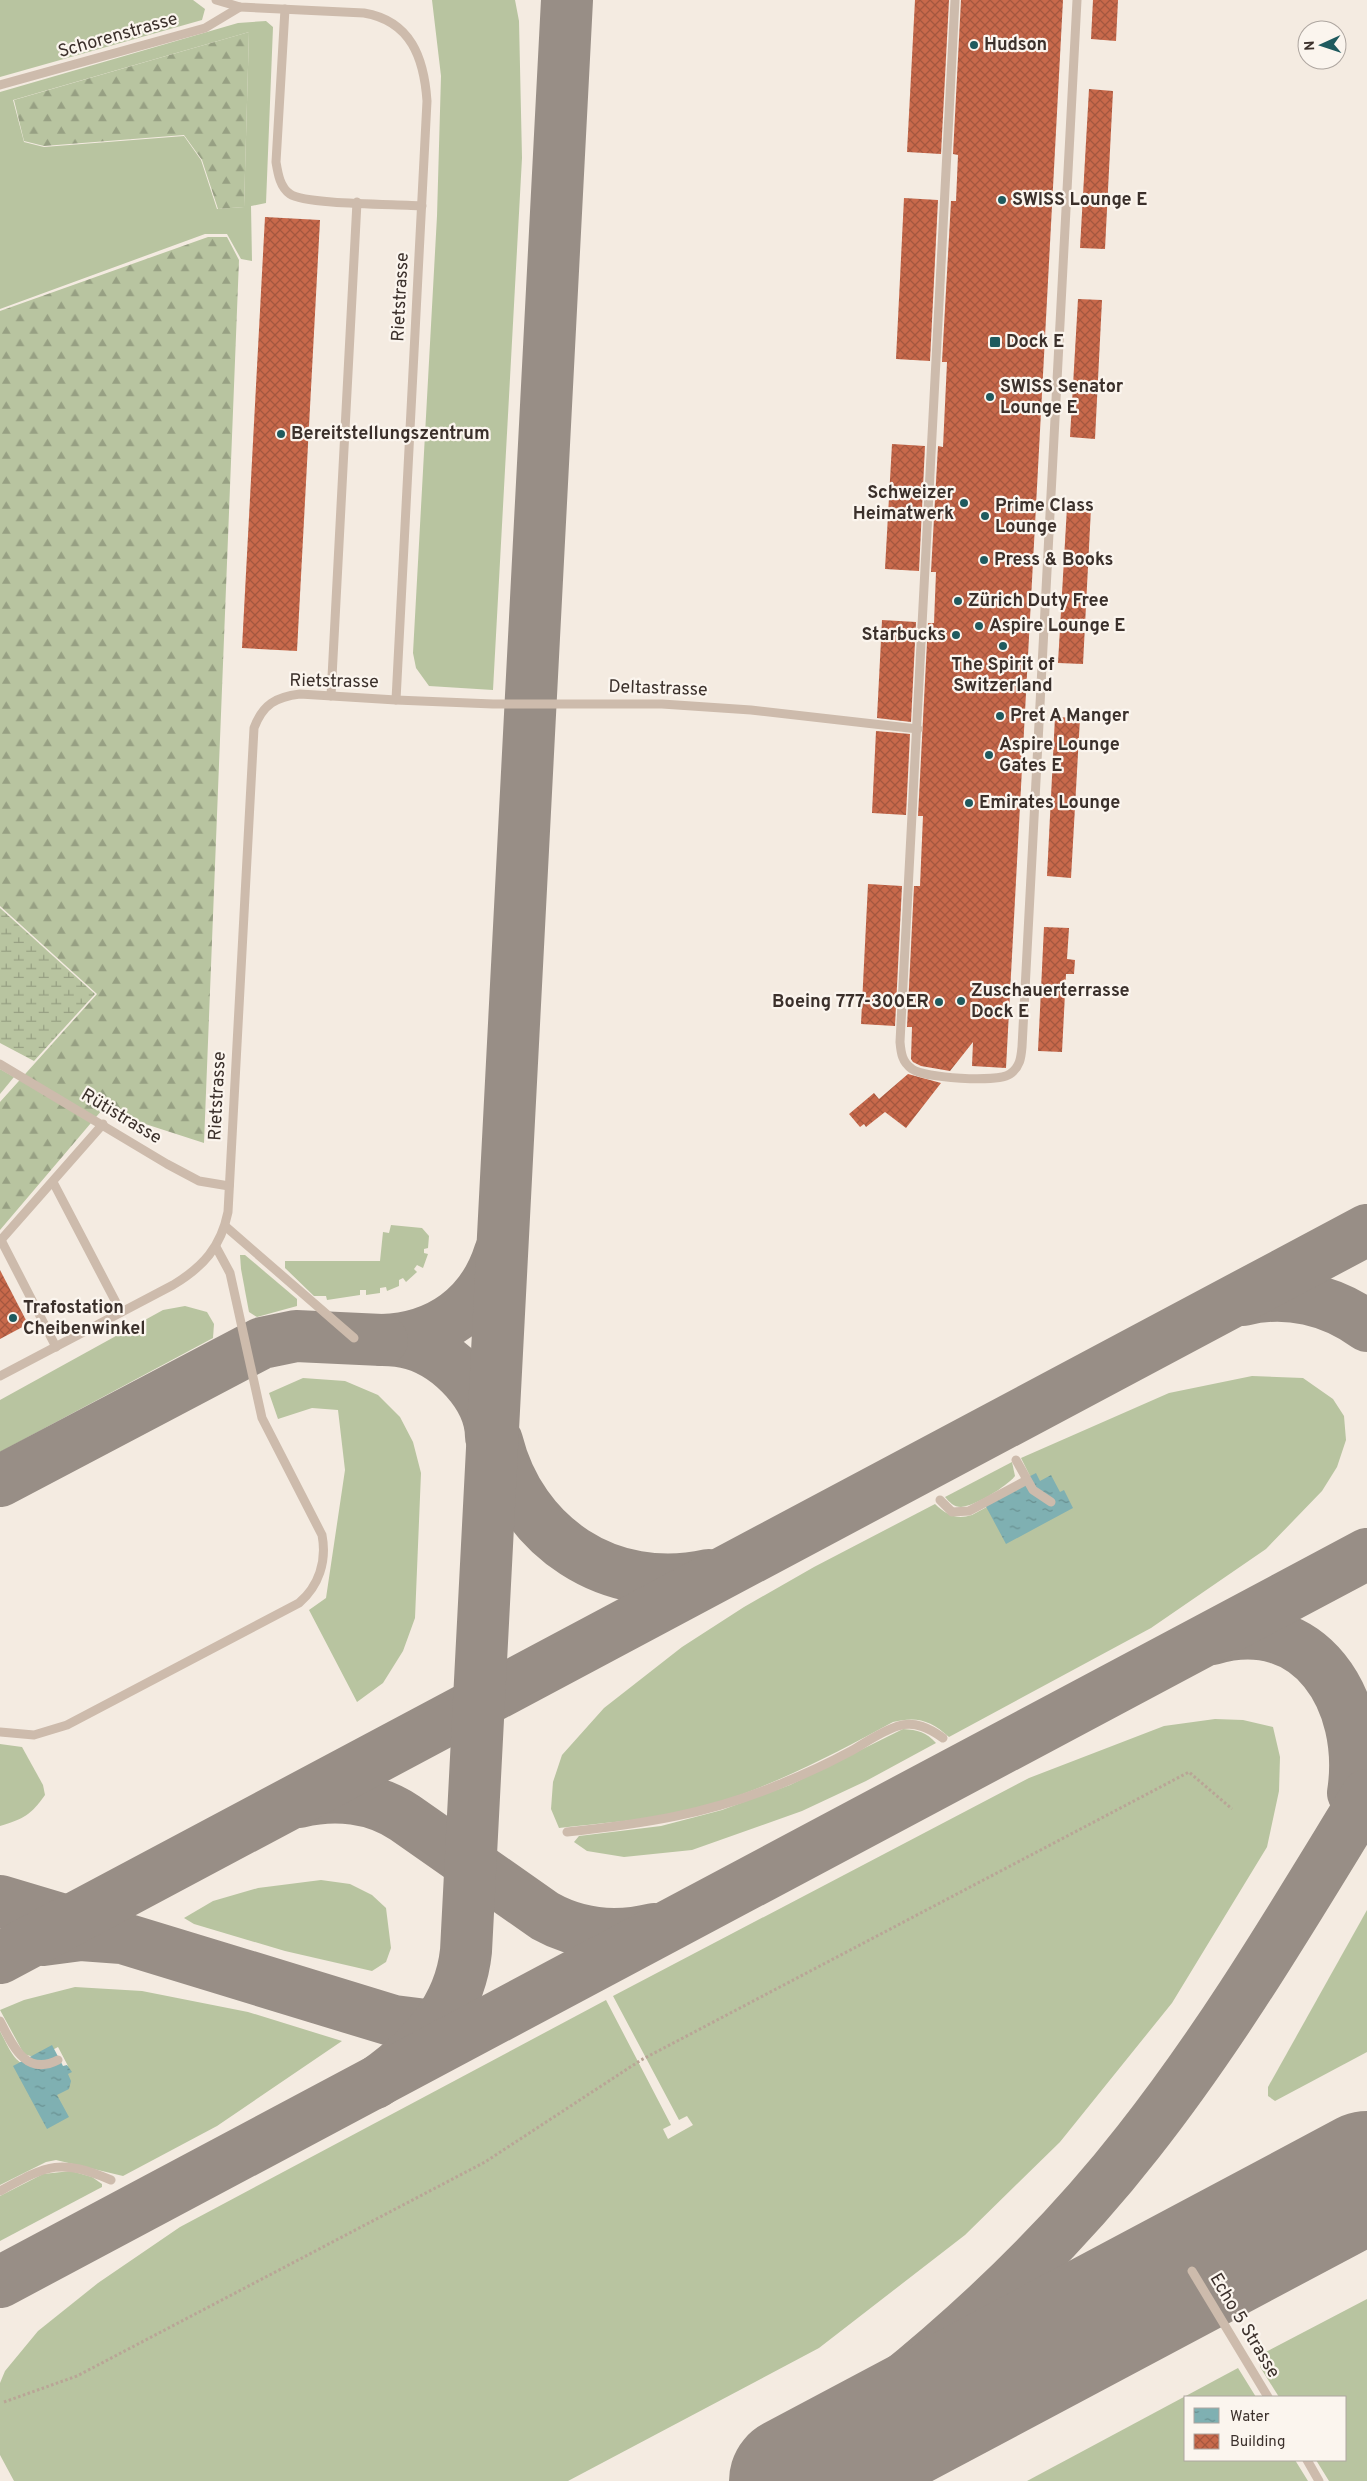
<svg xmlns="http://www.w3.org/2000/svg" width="1367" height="2481" viewBox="0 0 1367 2481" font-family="Overpass,sans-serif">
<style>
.grass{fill:#b8c4a0;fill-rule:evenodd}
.forest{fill:url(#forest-firs)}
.wetland{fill:url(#wetland-marsh)}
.water{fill:url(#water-ripples)}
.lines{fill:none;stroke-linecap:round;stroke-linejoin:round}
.taxiway{stroke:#988e86;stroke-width:52}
.runway{stroke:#988e86;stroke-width:130}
.building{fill:url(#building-cross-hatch)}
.path{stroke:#b9a596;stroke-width:3;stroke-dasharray:2.5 2.5;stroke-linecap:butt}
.service{stroke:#cdbbac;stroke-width:9}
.poi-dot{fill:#1f5a5e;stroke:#fbf5ee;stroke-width:2}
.labels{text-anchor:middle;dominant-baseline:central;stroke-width:4.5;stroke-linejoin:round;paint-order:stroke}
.street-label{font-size:18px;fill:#3b302b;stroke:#fbf5ee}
.poi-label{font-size:18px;font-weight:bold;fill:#3b302b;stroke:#fbf5ee;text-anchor:start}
</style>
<defs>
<pattern id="forest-firs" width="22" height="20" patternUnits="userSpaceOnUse" patternTransform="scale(1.25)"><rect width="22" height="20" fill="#b8c4a0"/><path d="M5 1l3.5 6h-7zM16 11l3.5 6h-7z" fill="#97a083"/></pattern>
<pattern id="wetland-marsh" width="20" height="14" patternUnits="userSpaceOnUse" patternTransform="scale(1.25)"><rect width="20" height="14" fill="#b8c4a0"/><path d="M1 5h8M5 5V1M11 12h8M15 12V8" fill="none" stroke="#97a083"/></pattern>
<pattern id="water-ripples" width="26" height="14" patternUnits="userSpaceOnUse" patternTransform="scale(1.25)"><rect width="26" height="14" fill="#7fb0b2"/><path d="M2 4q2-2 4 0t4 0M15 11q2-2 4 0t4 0" fill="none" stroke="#699091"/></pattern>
<pattern id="building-cross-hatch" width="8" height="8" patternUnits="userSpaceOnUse" patternTransform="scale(1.25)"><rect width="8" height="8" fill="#c8694b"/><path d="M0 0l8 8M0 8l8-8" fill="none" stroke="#a4573f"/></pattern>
</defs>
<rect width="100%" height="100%" fill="#f4ebe1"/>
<g class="grass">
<polygon points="0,0 193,0 205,9 202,20 0,77"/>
<polygon points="432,0 515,0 519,21 522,158 493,690 429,686 416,668 413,653 437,216 441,76"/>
<path d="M266 21 273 27 266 203 251 206 252 261 241 259 227 234H205L0 309V92L238 23ZM249 32 244 207 217 209 201 160 184 136 44 147 24 142 13 100Z"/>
<polygon points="0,1069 14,1077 0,1094"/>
<polygon points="391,1225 422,1228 429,1236 428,1248 424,1249 424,1253 428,1254 423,1268 417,1265 414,1269 417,1272 406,1282 403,1278 399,1280 399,1286 387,1291 386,1287 380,1288 380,1293 366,1295 366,1290 360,1290 360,1295 327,1300 326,1296 314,1296 285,1268 285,1261 380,1261 383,1232 389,1233"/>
<polygon points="245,1255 297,1299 297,1306 257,1317 249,1312 241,1269 240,1255"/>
<polygon points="185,1306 207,1312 214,1324 213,1338 0,1452 0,1400 163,1310"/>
<path d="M1252 1376 1303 1378 1333 1399 1344 1416 1346 1440 1337 1467 1322 1491 1266 1549 1151 1628 949 1737C931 1720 916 1716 893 1722 829 1757 751 1798 680 1812 640 1821 600 1823 559 1828L551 1809 553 1782 562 1755 604 1708 682 1647 744 1607 814 1567 935 1504C947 1515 956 1520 972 1515L1033 1482 1021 1458 1169 1393Z"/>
<polygon points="303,1378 345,1381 378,1395 400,1417 413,1442 421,1473 415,1618 403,1651 383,1683 357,1702 309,1610 326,1598 345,1470 338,1410 312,1408 278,1419 269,1393"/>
<path d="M1012 1462 1015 1476C1006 1487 975 1506 961 1507 954 1507 949 1502 945 1497Z"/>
<polygon points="1215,1719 1243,1720 1273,1727 1280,1757 1279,1791 1267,1847 1172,2003 1060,2142 965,2235 819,2348 568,2481 14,2481 0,2455 0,2383 5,2371 38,2331 98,2283 180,2227 606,2000 671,2125 663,2129 668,2139 693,2125 687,2116 679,2120 613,1996 1029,1778 1164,1726"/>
<path d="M903 1729C918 1730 926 1732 936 1743L866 1781 802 1811 692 1850 624 1857 587 1851 574 1842 579 1836 661 1826 722 1810 790 1785Z"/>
<path d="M0 1744 22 1747 43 1785 45 1795C31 1815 23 1819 0 1826Z"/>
<polygon points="321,1880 350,1884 372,1895 386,1908 391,1948 386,1962 372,1971 285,1951 194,1924 184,1918 213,1901 258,1888"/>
<polygon points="1367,1910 1367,2052 1275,2101 1268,2096 1268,2087"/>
<path d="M75 1987 142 1991 248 2012 342 2041 217 2126 123 2176 56 2160 46 2162 0 2185V2031C18 2067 16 2063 55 2073L68 2066 58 2047C46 2053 38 2060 24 2054L0 2010 24 2000Z"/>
<polygon points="71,2171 92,2177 102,2184 102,2187 0,2241 0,2196 43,2174"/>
<polygon points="1367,2299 1367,2481 1329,2481 1316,2460 1346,2460 1346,2397 1279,2397 1260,2367 1264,2353"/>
<polygon points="1238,2368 1256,2397 1186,2397 1186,2460 1295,2460 1308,2481 1027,2481"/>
</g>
<g class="forest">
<polygon points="249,32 244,207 218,209 202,160 184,135 44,146 24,141 14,100"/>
<polygon points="208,237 227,237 239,260 204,1143 102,1110 0,1230 0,1102 97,994 0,906 0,311"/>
</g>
<polygon class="wetland" points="0,908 95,994 34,1061 0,1043"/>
<g class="water">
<polygon points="1036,1473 1040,1481 1051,1475 1060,1492 1064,1490 1073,1508 1006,1544 983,1501"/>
<polygon points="52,2045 63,2066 67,2065 72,2072 68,2074 71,2081 69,2089 57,2095 69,2117 47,2129 13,2066"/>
</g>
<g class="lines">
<g class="taxiway">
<path d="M1243 1300C1287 1289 1332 1300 1367 1326"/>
<path d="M491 1437C491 1396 450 1355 413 1344 403 1341 392 1340 382 1340 439 1338 483 1307 500 1252"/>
<path d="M497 1441C521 1537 609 1597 709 1575"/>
<polyline points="0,1481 262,1343 296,1336 382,1340"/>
<path d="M1212 1639C1310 1610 1367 1701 1353 1793"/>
<path d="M299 1802C335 1793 374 1797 405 1818L545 1916C579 1935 617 1938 654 1929"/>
<polyline points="0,1901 87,1927"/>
<polyline points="43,1940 81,1935 122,1938 394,2021 434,2026 464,2024"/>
<polyline points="0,1958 1367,1230"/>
<path d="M375 2083C422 2050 460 2009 466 1951L567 0"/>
<polyline points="0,2282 1367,1554"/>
<path d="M768 2481C905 2386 1035 2274 1138 2142 1224 2033 1295 1912 1367 1795"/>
</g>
<polyline class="runway" points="794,2481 1367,2176"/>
</g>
<g class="building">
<polygon points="915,0 949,0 941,154 907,152"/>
<polygon points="961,0 1063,0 1006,1068 972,1066 973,1042 950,1071 921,1066 913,1062 911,1059 912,1027 907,1027 914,886 920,886 923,816 918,816 928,623 934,623 936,572 931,572 938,446 943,447 947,362 942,362 951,201 956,201 958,155 953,154"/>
<polygon points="1093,0 1118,0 1116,41 1091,39"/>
<polygon points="1089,89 1113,91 1105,249 1080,248"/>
<polygon points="904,198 938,200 930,361 896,359"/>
<polygon points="265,217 320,220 297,651 242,648"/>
<polygon points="1078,299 1102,300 1095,439 1070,437"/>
<polygon points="892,444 925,446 919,571 885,569"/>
<polygon points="1067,507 1091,508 1083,664 1058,663"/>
<polygon points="882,620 916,622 911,722 877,718"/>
<polygon points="1055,717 1080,718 1071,878 1047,876"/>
<polygon points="876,731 910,734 906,815 872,813"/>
<polygon points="868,884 902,886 895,1026 861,1024"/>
<polygon points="1044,927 1069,928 1067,959 1075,960 1074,974 1066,974 1062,1052 1038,1051"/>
<polygon points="908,1074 941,1083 906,1128 885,1112 866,1127 864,1124 860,1127 849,1114 874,1093 879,1099"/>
<polygon points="0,1270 28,1324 0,1339"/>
</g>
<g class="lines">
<polyline class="path" points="4,2402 77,2376 485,2162 641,2060 1189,1772 1232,1809"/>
<g class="service">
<path d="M955 0 900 1042C901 1053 902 1062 912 1069 924 1078 997 1083 1010 1074 1020 1067 1021 1058 1022 1047L1077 0"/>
<path d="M285 9 276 162C278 174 280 187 290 194 306 205 397 204 422 206"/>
<polyline points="0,85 205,28 240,7"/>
<polyline points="331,696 357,202"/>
<polyline points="396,700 493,704 662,704 751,710 918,729"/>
<polyline points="0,1064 167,1164 199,1181 229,1186"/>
<polyline points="53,1182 121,1312"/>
<polyline points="225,1226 354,1338"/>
<polyline points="1,1240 56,1347"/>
<polyline points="0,1241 103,1124"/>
<path d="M0 1376 173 1285C203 1267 221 1247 228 1212L254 728C263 704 276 697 300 694L396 700 427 101C424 58 411 21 364 13L240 7 216 0"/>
<polyline points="1016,1460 1033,1490 1051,1502"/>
<polyline points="940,1500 952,1512 969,1511 1027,1480"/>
<path d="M0 1732 34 1735 67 1725 299 1603C319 1586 327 1561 322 1535L262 1418 230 1273 216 1247"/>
<path d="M567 1832C642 1824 709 1814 778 1785 803 1775 827 1764 851 1751 865 1743 882 1731 898 1726 915 1721 929 1728 943 1738"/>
<path d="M0 2021C12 2044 25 2077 58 2060"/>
<path d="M0 2191C48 2165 59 2158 111 2180"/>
<polyline points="1192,2271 1268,2397"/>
<polyline points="1307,2460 1319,2481"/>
</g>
</g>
<g class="poi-dot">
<circle cx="974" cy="45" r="5"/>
<circle cx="1002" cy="200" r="5"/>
<rect x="989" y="336" width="12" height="12" rx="2.5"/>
<circle cx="990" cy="397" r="5"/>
<circle cx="281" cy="434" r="5"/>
<circle cx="964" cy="503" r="5"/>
<circle cx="985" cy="516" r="5"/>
<circle cx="984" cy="560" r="5"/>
<circle cx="958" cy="601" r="5"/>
<circle cx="979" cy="626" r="5"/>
<circle cx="956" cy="635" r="5"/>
<circle cx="1003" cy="646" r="5"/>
<circle cx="1000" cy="716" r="5"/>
<circle cx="989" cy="755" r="5"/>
<circle cx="969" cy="803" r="5"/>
<circle cx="961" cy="1001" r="5"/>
<circle cx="939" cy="1002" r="5"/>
<circle cx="13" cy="1318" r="5"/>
</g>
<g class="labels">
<g class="street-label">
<text transform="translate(118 36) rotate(-16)">Schorenstrasse</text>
<text transform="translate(401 297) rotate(-87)">Rietstrasse</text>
<text transform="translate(334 682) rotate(1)">Rietstrasse</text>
<text transform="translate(658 689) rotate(2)">Deltastrasse</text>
<text transform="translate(218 1096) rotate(-87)">Rietstrasse</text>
<text transform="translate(121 1117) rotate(31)">Rütistrasse</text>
<text transform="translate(1244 2326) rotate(59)">Echo 5 Strasse</text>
</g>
<g class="poi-label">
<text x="984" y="45">Hudson</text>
<text x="1012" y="200">SWISS Lounge E</text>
<text x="1006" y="342">Dock E</text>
<text x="1000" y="387">SWISS Senator<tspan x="1000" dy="21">Lounge E</tspan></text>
<text x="291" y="434">Bereitstellungszentrum</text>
<text x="954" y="493" text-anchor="end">Schweizer<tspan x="954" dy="21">Heimatwerk</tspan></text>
<text x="995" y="506">Prime Class<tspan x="995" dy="21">Lounge</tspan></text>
<text x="994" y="560">Press &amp; Books</text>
<text x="968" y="601">Zürich Duty Free</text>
<text x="989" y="626">Aspire Lounge E</text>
<text x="946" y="635" text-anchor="end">Starbucks</text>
<text x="1003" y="665" text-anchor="middle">The Spirit of<tspan x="1003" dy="21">Switzerland</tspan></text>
<text x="1010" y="716">Pret A Manger</text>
<text x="999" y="745">Aspire Lounge<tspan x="999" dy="21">Gates E</tspan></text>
<text x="979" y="803">Emirates Lounge</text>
<text x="971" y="991">Zuschauerterrasse<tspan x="971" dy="21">Dock E</tspan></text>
<text x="929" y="1002" text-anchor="end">Boeing 777-300ER</text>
<text x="23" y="1308">Trafostation<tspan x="23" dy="21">Cheibenwinkel</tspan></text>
</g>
</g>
<rect x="1184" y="2396" width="162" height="65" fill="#fbf5ee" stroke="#aea6a0"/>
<rect x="1194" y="2408" width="25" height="15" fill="url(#water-ripples)" stroke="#aea6a0"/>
<text x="1230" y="2421" font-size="15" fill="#3b302b">Water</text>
<rect x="1194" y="2434" width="25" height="15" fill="url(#building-cross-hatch)" stroke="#aea6a0"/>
<text x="1230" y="2446" font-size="15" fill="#3b302b">Building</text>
<g transform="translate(1322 45) rotate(267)"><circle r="24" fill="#fbf5ee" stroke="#aea6a0"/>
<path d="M0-4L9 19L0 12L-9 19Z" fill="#1f5a5e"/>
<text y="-8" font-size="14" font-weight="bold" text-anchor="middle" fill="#3b302b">N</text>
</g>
</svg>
